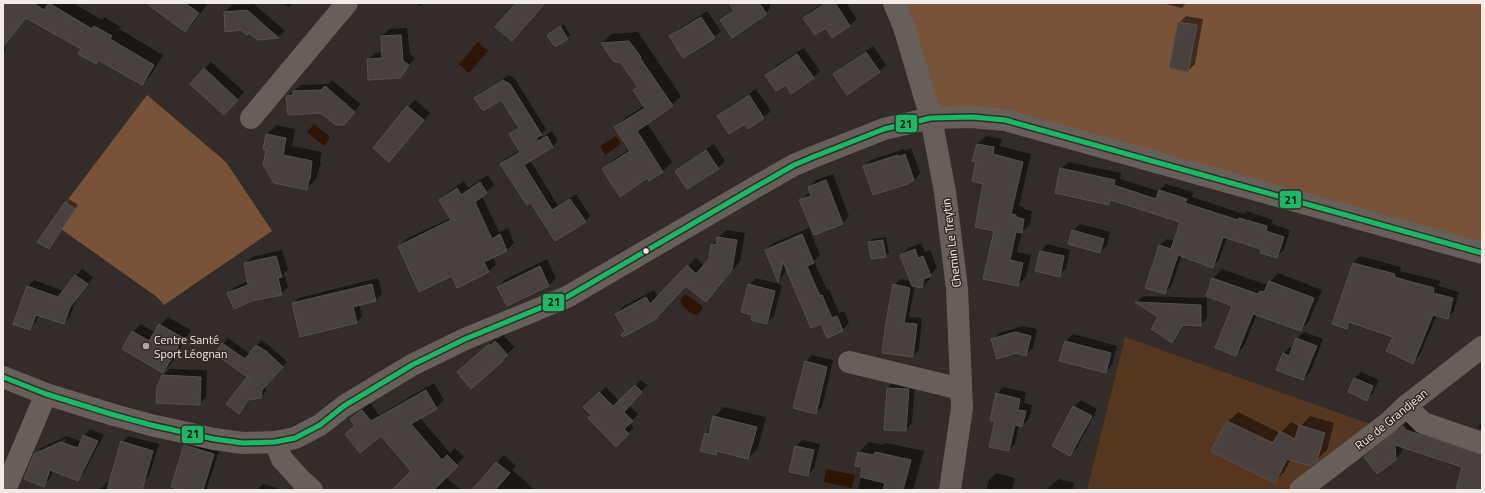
<svg xmlns="http://www.w3.org/2000/svg" width="1485" height="493" viewBox="0 0 1485 493" font-family="'Titillium Web',sans-serif">
<style>
.green{fill:#56371f}
.forest{fill:#795337}
.water{fill:#2e1404}
.shadow{fill:#0007}
.building{fill:#474240;stroke:#56514f}
.lines{fill:none;stroke-linecap:round;stroke-linejoin:round}
.minor{stroke:#665f5a;stroke-width:22}
.bus-1-casing{stroke:#352c26;stroke-width:8}
.bus-1{stroke:#1ab867;stroke-width:5}
.bus-dot{fill:#f1ebe7;stroke:#352c26;stroke-width:1.5}
.poi-dot{fill:#aea8a5;stroke:#352c26;stroke-width:1.5}
.labels{text-anchor:middle;dominant-baseline:central;stroke-width:3;stroke-linejoin:round;paint-order:stroke}
.street-label{font-size:12px;fill:#f1ebe7;stroke:#352c26}
.poi-label{font-size:12px;fill:#f1ebe7;stroke:#352c26;text-anchor:start}
.line-badge{stroke:#352c26;stroke-width:1.5}
.pale-badge-label{font-size:11px;text-anchor:middle;font-weight:bold;fill:#111}
</style>
<rect width="100%" height="100%" fill="#322d2a"/>
<polygon class="green" points="1125,337 1370,424 1285,490 1087,490"/>
<g class="forest">
<polygon points="894,3 1482,3 1482,253 1005,120 931,118"/>
<polygon points="147,95 226,162 272,231 164,305 157,297 51,222"/>
</g>
<g class="water">
<polygon points="478,42 488,51 469,73 459,64"/>
<polygon points="314,124 330,137 324,146 307,132"/>
<polygon points="616,136 621,144 605,155 600,146"/>
<path d="M684 295 689 296 702 306V310L698 315C692 315 682 307 680 301Z"/>
<polygon points="826,469 855,475 852,488 824,482"/>
</g>
<g class="shadow">
<polygon points="5,3 73,3 102,20 104,17 121,27 119,29 163,55 151,75 142,84 99,59 95,63 82,49 27,17 4,47 6,49 3,53 3,12"/>
<polygon points="147,3 208,3 195,21 185,31"/>
<polygon points="282,3 293,3 289,7"/>
<polygon points="416,3 423,3 420,6"/>
<polygon points="731,3 770,3 770,9 764,15 722,21 734,10"/>
<polygon points="824,3 846,3 857,19 850,25 833,36 826,27 805,18 811,11"/>
<polygon points="1162,3 1186,3 1182,8"/>
<polygon points="254,4 285,31 278,37 257,39 249,32 241,29 225,12 232,5"/>
<polygon points="707,11 721,31 714,37 670,37 677,30"/>
<polygon points="1186,16 1203,19 1195,64 1188,71 1179,23"/>
<polygon points="564,24 570,35 567,38 552,32"/>
<polygon points="407,28 410,54 415,58 399,77 368,60 375,53 383,52 382,36 389,29"/>
<polygon points="638,32 681,96 672,105 647,123 672,162 663,171 649,180 647,177 604,170 613,160 630,149 616,127 625,118 644,106 634,90 638,86 620,61 614,61 602,43 611,34"/>
<polygon points="873,46 886,65 879,71 834,74 841,68"/>
<polygon points="804,48 820,71 813,78 786,83 766,75 773,68"/>
<polygon points="211,62 244,92 231,107 204,69"/>
<polygon points="509,75 515,79 546,129 541,134 543,137 552,131 558,141 553,146 530,160 558,206 576,194 590,216 585,222 556,239 532,201 502,164 507,158 520,150 510,134 520,126 502,98 476,98 481,93"/>
<polygon points="332,80 360,104 351,117 320,112 287,96 301,85 329,84"/>
<polygon points="756,89 771,111 764,117 748,128 745,122 718,117 725,110"/>
<polygon points="415,100 430,113 396,153 408,107"/>
<polygon points="276,125 295,129 292,146 322,152 320,161 321,163 316,179 306,189 267,149 266,135"/>
<polygon points="986,136 1002,139 1000,146 1031,154 1019,206 1024,207 1024,209 1032,211 1030,224 1022,232 1017,252 1031,255 1026,277 1018,285 995,230 977,161 974,161 977,144"/>
<polygon points="714,144 725,161 718,168 677,171 684,164"/>
<polygon points="911,148 920,173 914,180 864,167 871,160 904,149 905,151"/>
<polygon points="1068,162 1121,173 1120,179 1159,191 1166,184 1193,192 1192,197 1244,214 1247,211 1273,220 1272,224 1290,230 1284,250 1277,257 1262,248 1227,237 1219,260 1212,267 1182,255 1171,287 1164,293 1146,288 1160,245 1167,239 1174,241 1181,221 1113,200 1109,204 1061,169"/>
<polygon points="833,174 849,216 843,223 800,201 807,194 811,192 809,187 816,180"/>
<polygon points="488,175 494,185 482,196 499,232 508,228 514,243 507,250 493,257 496,264 488,272 453,275 399,246 406,239 451,218 440,200 447,193 464,181 468,188"/>
<polygon points="69,199 78,205 49,248 39,242"/>
<polygon points="1080,224 1110,232 1107,245 1100,252 1073,231"/>
<polygon points="809,228 820,255 814,261 827,290 829,289 839,313 844,311 849,323 842,330 822,322 786,267 784,274 778,280 766,250 772,244"/>
<polygon points="726,230 745,233 740,261 714,293 706,301 686,284 657,317 626,331 616,314 624,306 654,290 658,297 696,258 704,266 710,259 712,245"/>
<polygon points="886,237 889,253 885,256 869,242 872,239"/>
<polygon points="921,243 925,252 930,250 937,268 930,275 929,280 922,287 915,286 909,317 922,318 919,350 913,356 883,352 894,285 900,279 911,281 901,255 908,248"/>
<polygon points="1047,244 1070,250 1066,269 1059,275 1041,251"/>
<polygon points="282,250 288,270 284,273 288,287 281,294 228,294 235,287 249,281 245,264 252,257"/>
<polygon points="1360,256 1401,267 1400,271 1440,281 1439,286 1459,292 1454,311 1447,318 1437,315 1419,356 1413,362 1394,336 1352,322 1346,328 1353,263"/>
<polygon points="547,259 556,278 549,285 507,304 498,287 505,280"/>
<polygon points="82,269 93,277 76,300 70,317 64,323 39,315 36,322 29,329 28,287 34,280 64,291"/>
<polygon points="1222,269 1267,285 1278,273 1322,290 1309,321 1301,330 1257,314 1244,346 1235,355 1233,305 1207,296 1213,278"/>
<polygon points="378,278 382,294 376,300 359,304 362,316 357,322 293,304 299,298"/>
<polygon points="756,278 782,285 774,316 767,323 753,314 749,285"/>
<polygon points="1143,296 1207,298 1207,318 1200,325 1185,324 1178,335 1171,342 1160,316 1137,302"/>
<polygon points="168,317 191,330 171,364 163,372 133,332 141,324 156,333 160,325"/>
<polygon points="1023,326 1037,329 1033,348 1026,354 1016,352 992,340 999,333"/>
<polygon points="1304,332 1323,339 1310,373 1303,379 1283,354 1290,347 1293,348 1297,338"/>
<polygon points="1073,334 1117,346 1112,365 1106,372 1066,341"/>
<polygon points="503,335 514,347 503,360 471,387 465,366 496,338 497,340"/>
<polygon points="228,338 250,354 261,340 271,347 287,362 266,384 266,391 261,397 249,399 239,413 247,379 249,377 216,354"/>
<polygon points="812,355 833,360 822,407 815,413 806,361"/>
<polygon points="170,369 207,370 206,397 199,404 163,375"/>
<polygon points="1361,372 1379,380 1373,393 1367,399 1354,379"/>
<polygon points="641,380 647,385 629,406 638,414 630,423 634,428 616,445 585,407 606,387 619,401"/>
<polygon points="894,381 915,383 912,423 906,430 888,388"/>
<polygon points="434,383 444,400 436,408 420,418 450,453 455,448 464,457 445,477 461,490 393,490 412,471 381,434 346,434 356,425 352,419 370,403 379,415"/>
<polygon points="1003,387 1026,392 1024,403 1032,405 1029,419 1022,426 1019,425 1015,444 1009,450 996,420 997,394"/>
<polygon points="1081,400 1097,409 1077,448 1070,455 1074,407"/>
<polygon points="724,407 766,417 758,448 748,458 719,450 716,454 706,433 711,427 714,417"/>
<polygon points="1238,412 1280,433 1291,422 1300,427 1310,416 1334,423 1327,450 1316,460 1291,459 1284,472 1274,482 1228,422"/>
<polygon points="1410,420 1482,448 1482,490 1457,490 1464,466 1402,446 1402,452 1396,459 1365,457"/>
<polygon points="1482,422 1482,429 1479,428 1479,425"/>
<polygon points="90,429 104,435 83,474 77,480 53,470 50,479 43,485 35,455 38,452 38,453 66,441 65,439 39,451 41,448 67,436 82,442 84,436"/>
<polygon points="128,436 159,444 149,476 143,482 128,490 100,490 107,481 110,482 122,442"/>
<polygon points="192,439 220,448 207,488 205,490 184,490 185,446"/>
<polygon points="802,440 820,444 814,468 807,475 796,447"/>
<polygon points="869,442 883,445 886,443 924,451 913,490 858,490 863,467 856,465 859,452"/>
<polygon points="504,455 516,466 512,470 535,490 473,490"/>
<polygon points="996,473 1015,478 1012,490 986,490 989,480"/>
<polygon points="1059,479 1074,483 1073,490 1046,490"/>
<polygon points="263,484 283,490 257,490"/>
</g>
<g class="building">
<polygon points="3,3 38,3 36,5 44,10 49,3 92,29 94,26 112,36 110,39 154,65 142,85 98,60 96,64 78,54 81,49 26,18 3,47"/>
<polygon points="146,3 185,3 199,13 185,32"/>
<polygon points="516,3 545,3 512,41 495,27"/>
<polygon points="729,3 759,3 767,14 732,38 720,20 734,11"/>
<polygon points="826,3 835,3 850,26 832,38 826,28 815,35 803,18"/>
<polygon points="247,10 279,38 257,40 249,33 247,35 241,30 225,32 224,12"/>
<polygon points="701,17 715,38 683,58 669,36"/>
<polygon points="1178,22 1197,25 1188,72 1169,68"/>
<polygon points="560,26 568,39 555,47 547,35"/>
<polygon points="401,35 403,61 409,65 400,78 368,80 367,59 382,58 381,36"/>
<polygon points="629,41 641,57 640,58 673,106 637,131 663,172 649,181 647,178 620,197 602,169 630,151 614,127 645,108 633,90 638,87 620,62 614,62 601,43"/>
<polygon points="866,52 880,72 847,95 833,74"/>
<polygon points="797,54 814,78 791,94 786,85 776,91 765,75"/>
<polygon points="204,68 238,100 224,115 190,84"/>
<polygon points="503,80 510,84 542,135 536,138 538,141 547,136 553,147 524,165 552,210 570,199 586,222 555,241 531,203 527,205 500,164 520,152 509,134 519,128 501,100 483,111 474,98"/>
<polygon points="325,86 355,112 344,125 336,125 320,113 288,115 286,96 293,95 293,91 321,90"/>
<polygon points="749,95 764,118 748,129 745,124 729,134 717,116"/>
<polygon points="407,106 424,120 389,162 373,148"/>
<polygon points="266,134 286,138 283,155 312,161 310,179 309,180 307,190 274,183 263,165 266,150 263,149"/>
<polygon points="977,144 994,147 993,154 1023,162 1011,214 1016,215 1016,217 1024,219 1022,233 1016,232 1010,260 1023,263 1018,286 983,279 994,231 975,227 983,184 972,181 976,162 972,161"/>
<polygon points="706,150 719,169 687,189 675,171"/>
<polygon points="905,154 914,180 908,183 908,184 873,195 863,166 898,155 899,157"/>
<polygon points="1060,168 1115,180 1114,185 1156,199 1159,190 1187,199 1185,203 1238,220 1239,218 1267,226 1266,231 1284,237 1277,258 1260,253 1261,249 1223,237 1213,268 1178,255 1165,294 1145,288 1159,245 1171,249 1180,222 1111,200 1109,205 1055,193"/>
<polygon points="826,180 843,224 814,235 799,200 811,196 808,187"/>
<polygon points="480,182 487,193 475,202 492,239 500,234 507,251 484,262 489,272 457,288 452,276 419,292 398,246 451,220 439,200 457,188 461,195"/>
<polygon points="65,202 75,209 49,249 37,242"/>
<polygon points="1072,230 1104,239 1100,253 1068,244"/>
<polygon points="802,234 814,263 807,266 820,296 822,295 832,318 837,316 843,331 827,338 821,324 811,328 783,262 778,282 765,250"/>
<polygon points="717,237 737,240 732,270 706,302 686,286 657,317 658,318 623,337 621,335 625,331 615,314 646,297 650,304 687,265 696,274 709,259 711,244 716,245"/>
<polygon points="883,240 886,257 871,259 868,242"/>
<polygon points="915,249 918,258 923,256 931,276 924,279 922,288 912,286 900,255"/>
<polygon points="1040,251 1064,256 1060,277 1035,271"/>
<polygon points="276,256 282,277 278,278 282,295 252,301 234,309 227,293 248,285 244,263"/>
<polygon points="1353,263 1395,274 1394,277 1434,288 1433,293 1453,298 1448,319 1433,315 1413,364 1386,351 1393,337 1349,322 1347,329 1332,324"/>
<polygon points="540,266 549,286 507,306 497,287"/>
<polygon points="75,275 88,284 70,307 64,324 36,315 30,330 13,324 27,286 58,297"/>
<polygon points="1212,278 1258,294 1260,291 1264,292 1269,281 1314,298 1301,331 1253,314 1236,356 1215,348 1232,306 1206,296"/>
<polygon points="372,284 376,301 353,307 357,323 300,337 292,303"/>
<polygon points="748,284 775,291 767,324 751,320 752,315 741,312"/>
<polygon points="893,284 910,288 904,323 917,324 913,357 882,353 886,322"/>
<polygon points="1135,302 1201,305 1201,326 1183,325 1172,343 1151,329 1158,317"/>
<polygon points="159,324 183,338 163,373 122,349 132,331 149,341"/>
<polygon points="1015,332 1031,336 1026,356 1016,353 997,359 991,339"/>
<polygon points="1296,338 1317,346 1303,380 1276,370 1283,353 1289,356"/>
<polygon points="495,341 508,355 502,360 503,361 471,389 457,372 489,344 490,346"/>
<polygon points="1065,341 1111,353 1106,373 1059,361"/>
<polygon points="222,343 245,359 256,345 266,351 283,367 262,390 261,398 248,400 239,414 226,404 246,378 250,379 215,354"/>
<polygon points="805,361 827,367 816,414 793,408"/>
<polygon points="162,375 201,377 200,405 156,403 157,387"/>
<polygon points="1354,378 1373,386 1367,401 1348,392"/>
<polygon points="635,385 642,392 624,412 633,421 624,429 629,434 616,447 588,418 591,415 583,407 599,392 613,406"/>
<polygon points="887,388 909,389 906,431 884,430"/>
<polygon points="426,390 437,409 411,424 442,460 447,455 458,466 434,490 392,490 411,471 381,436 360,453 345,434 355,426 350,419 362,410 371,421"/>
<polygon points="996,393 1020,399 1018,410 1026,411 1022,427 1015,425 1009,451 989,447 995,421 990,420"/>
<polygon points="1073,406 1092,416 1070,456 1052,446"/>
<polygon points="713,416 757,427 748,459 717,451 716,455 700,451 705,433 709,434"/>
<polygon points="1227,421 1273,443 1280,431 1295,439 1299,425 1325,433 1317,461 1310,466 1287,459 1275,483 1211,451"/>
<polygon points="1403,426 1406,430 1482,455 1482,490 1456,490 1462,467 1395,445 1396,460 1377,474 1364,457"/>
<polygon points="83,435 98,441 78,481 50,470 44,487 24,479 34,454 61,442 78,448"/>
<polygon points="121,441 153,451 142,490 107,490"/>
<polygon points="184,445 214,454 203,490 181,490 171,487"/>
<polygon points="795,446 814,450 808,476 789,472"/>
<polygon points="858,452 874,455 875,452 911,460 903,490 883,490 885,483 860,477 862,467 855,466"/>
<polygon points="496,462 510,473 495,490 472,490"/>
</g>
<g class="lines">
<g class="minor">
<polyline points="894,3 904,27 931,118 945,192 957,288 962,408 950,490"/>
<polyline points="251,118 347,3"/>
<polyline points="849,362 961,389"/>
<polyline points="3,377 46,394 114,415 151,425 214,439 243,443 275,442 295,438 320,425 344,406 412,365 465,339 567,297 752,189 794,165 813,157 884,129 931,118 972,117 1005,120 1482,253"/>
<polyline points="1406,406 1423,423 1482,443"/>
<polyline points="275,442 282,459 300,479 312,490"/>
<polyline points="5,490 46,394"/>
<polyline points="1300,490 1388,423 1406,406 1482,347"/>
</g>
<defs>
<polyline id="bus-1" points="3,377 46,394 114,415 151,425 214,439 243,443 275,442 295,438 320,425 344,406 412,365 465,339 567,297 752,189 794,165 813,157 884,129 931,118 972,117 1005,120 1482,253"/>
</defs>
<use href="#bus-1" class="bus-1-casing"/>
<use href="#bus-1" class="bus-1"/>
</g>
<circle class="bus-dot" cx="646" cy="251" r="3.5"/>
<circle class="poi-dot" cx="146" cy="346" r="4"/>
<g class="labels">
<g class="street-label">
<text transform="translate(951 243) rotate(-97)">Chemin Le Treytin</text>
<text transform="translate(1391 419) rotate(-39)">Rue de Grandjean</text>
</g>
<g class="poi-label">
<text x="154" y="339">Centre Santé<tspan x="154" dy="14">Sport Léognan</tspan></text>
</g>
</g>
<g class="line-badge">
<rect x="895" y="114" width="23" height="19" rx="4" fill="#1ab867"/>
<rect x="1279" y="190" width="23" height="19" rx="4" fill="#1ab867"/>
<rect x="542" y="293" width="23" height="19" rx="4" fill="#1ab867"/>
<rect x="181" y="425" width="23" height="19" rx="4" fill="#1ab867"/>
</g>
<g class="pale-badge-label">
<text x="906" y="128">21</text>
<text x="1291" y="204">21</text>
<text x="554" y="306">21</text>
<text x="193" y="438">21</text>
</g>
<rect width="1485" height="493" fill="none" stroke="#f1ebe7" stroke-width="8"/>
</svg>
